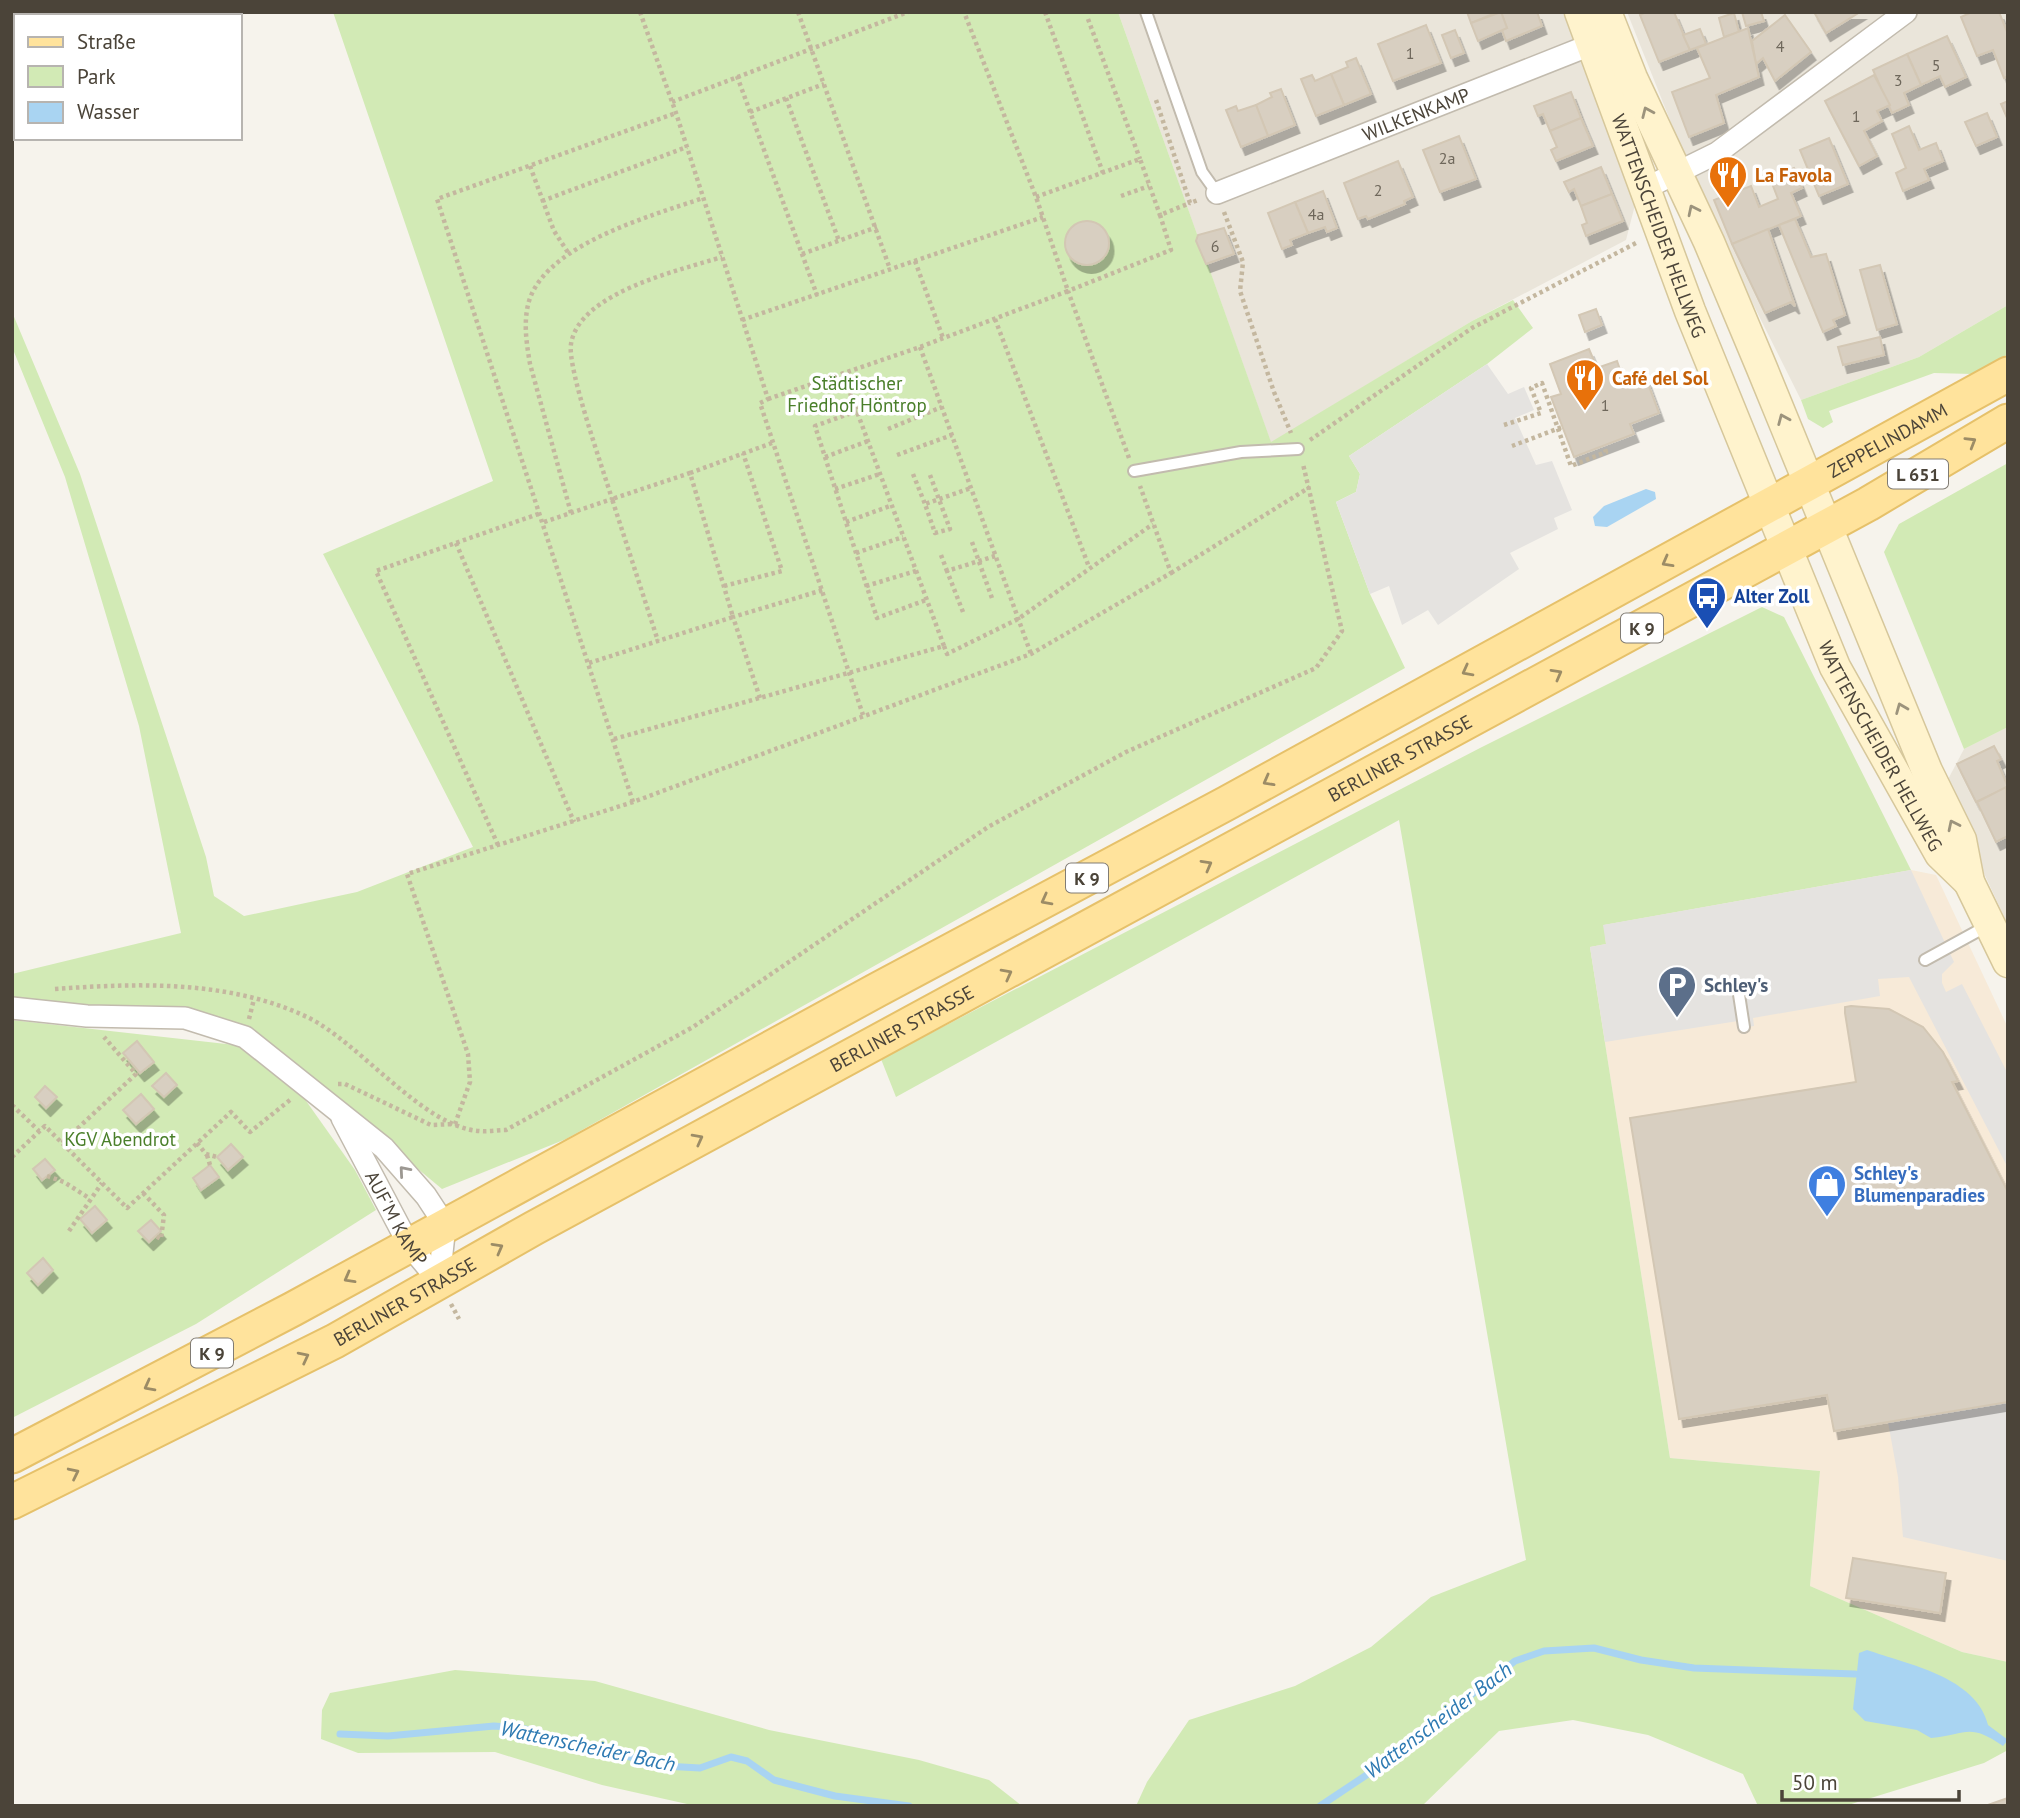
<svg xmlns="http://www.w3.org/2000/svg" width="2020" height="1818" viewBox="0 0 2020 1818" font-family="'PT Sans',sans-serif">
<style>
.residential{fill:#eae5da}
.commercial{fill:#f7ead8}
.green{fill:#d2eab5}
.parking{fill:#e5e3e0}
.water{fill:#a9d4f2}
.lines{fill:none;stroke-linecap:round;stroke-linejoin:round}
.stream{stroke:#a9d4f2;stroke-width:7}
.building{fill:#d8cfc1;stroke:#d3c7b4;stroke-width:2;filter:url(#shadow)}
.service-casing{stroke:#c2bbae;stroke-width:14}
.minor-casing{stroke:#c2bbae;stroke-width:24}
.secondary-casing{stroke:#d6c79b;stroke-width:33}
.primary-casing{stroke:#e6c16a;stroke-width:37}
.path{stroke:#c4b79f;stroke-width:4.5;stroke-dasharray:3.5 3.5;stroke-linecap:butt}
.service{stroke:#fff;stroke-width:10}
.minor{stroke:#fff;stroke-width:21}
.secondary{stroke:#fff3cd;stroke-width:30}
.primary{stroke:#ffe39c;stroke-width:33}
.oneway{stroke:#9c937c}
.oneway2{stroke:#9c8c66}
.oneway3{stroke:#9c9892}
.labels{text-anchor:middle;dominant-baseline:central;stroke-width:7;stroke-linejoin:round;paint-order:stroke}
.number-label{font-size:16px;fill:#6e675b}
.shield{fill:#fff;stroke:#817c74;stroke-width:2}
.shield-label{font-size:18px;font-weight:bold;fill:#4b4439}
.street-label{font-size:19px;fill:#4b4439;stroke:#fff}
.food-label{font-size:19px;font-weight:bold;fill:#c56008;stroke:#fff;text-anchor:start}
.park-label{font-size:19px;fill:#4a7f2a;stroke:#fff}
.transit-label{font-size:19px;font-weight:bold;fill:#164399;stroke:#fff;text-anchor:start}
.service-label{font-size:19px;font-weight:bold;fill:#4e5e75;stroke:#fff;text-anchor:start}
.shop-label{font-size:19px;font-weight:bold;fill:#366cbe;stroke:#fff;text-anchor:start}
.water-label{font-size:21px;font-style:italic;fill:#2e7ab2;stroke:#fff}
</style>
<defs>
<filter id="shadow"><feDropShadow dx="4.5" dy="8" stdDeviation="0" flood-color="#0004"/></filter>
</defs>
<rect width="100%" height="100%" fill="#f6f3ec"/>
<g class="residential">
<polygon points="1118,12 1566,12 1636,201 1626,240 1472,321 1271,443"/>
<polygon points="1627,12 2008,12 2008,305 1919,357 1801,400 1705,208"/>
<polygon points="2008,727 2008,925 1944,787 1964,749"/>
</g>
<polygon class="commercial" points="1911,870 1936,875 2008,1028 2008,1662 1962,1652 1810,1586 1820,1471 1670,1458 1590,947 1603,925"/>
<g class="green">
<polygon points="333,12 1118,12 1271,442 1472,321 1513,300 1533,328 1487,364 1349,456 1360,474 1356,492 1336,502 1370,594 1405,668 566,1139 442,1189 248,1027 12,1003 12,974 181,933 139,726 65,477 12,347 12,312 80,474 206,857 214,896 244,916 357,892 473,847 323,554 493,481"/>
<polygon points="2008,305 2008,354 1972,374 1934,373 1829,411 1833,422 1823,428 1808,419 1801,400 1919,357"/>
<polygon points="2008,463 2008,727 1964,749 1884,552 1899,524"/>
<polygon points="1762,607 1784,617 1911,870 1604,925 1606,944 1590,947 1670,1458 1820,1471 1810,1586 1962,1652 2008,1662 2008,1750 1984,1763 1845,1806 1758,1806 1743,1774 1648,1735 1573,1720 1499,1731 1422,1806 1136,1806 1147,1782 1189,1720 1295,1686 1371,1647 1431,1597 1526,1560 1399,820 896,1097 881,1059 1480,748"/>
<polygon points="12,1020 244,1046 304,1098 355,1170 376,1210 196,1324 12,1418"/>
<polygon points="455,1670 595,1681 769,1730 919,1760 989,1780 1022,1806 696,1806 602,1785 495,1752 358,1753 321,1739 322,1710 330,1693"/>
</g>
<g class="parking">
<polygon points="1487,364 1508,394 1524,387 1534,410 1515,418 1536,465 1552,461 1572,510 1554,518 1558,529 1510,553 1519,569 1438,625 1428,610 1402,625 1389,586 1370,594 1336,502 1356,492 1360,474 1349,456"/>
<polygon points="1911,870 1954,962 1942,974 1942,983 1946,992 1962,984 2008,1074 2008,1168 1909,977 1878,979 1880,996 1753,1018 1754,1026 1740,1028 1738,1021 1605,1042 1590,947 1606,944 1603,925"/>
<polygon points="2008,1402 2008,1561 1903,1537 1898,1477 1888,1422"/>
</g>
<g class="water">
<polygon points="1646,489 1655,492 1656,499 1607,527 1595,526 1593,517 1604,506"/>
<path d="M1867 1650C1907 1664 1977 1677 1988 1725L2008 1740 2003 1746C1968 1722 1967 1735 1931 1738L1917 1730 1865 1721 1853 1709 1859 1653Z"/>
</g>
<g class="lines">
<g class="stream">
<polyline points="340,1734 388,1736 494,1726 521,1728 664,1766 700,1768 731,1757 747,1761 774,1780 835,1796 909,1806"/>
<polyline points="1320,1806 1374,1770 1515,1661 1544,1651 1594,1648 1641,1660 1694,1668 1855,1674"/>
</g>
</g>
<g class="building">
<polygon points="1467,12 1498,12 1471,23"/>
<polygon points="1501,12 1537,12 1542,26 1506,41 1502,30 1507,28"/>
<polygon points="1501,12 1507,28 1478,41 1471,23"/>
<polygon points="1646,12 1674,12 1690,50 1659,62 1640,15"/>
<polygon points="1742,12 1761,12 1764,21 1746,26"/>
<polygon points="1814,12 1860,12 1826,33"/>
<polygon points="1972,12 1999,12 2008,34 2008,76 2004,78 1993,50 1977,56 1961,17"/>
<polygon points="1734,13 1739,32 1724,37 1719,18"/>
<polygon points="1785,15 1811,52 1775,81 1763,58 1756,64 1752,41"/>
<polygon points="1426,25 1441,63 1393,81 1378,44"/>
<polygon points="1748,28 1759,77 1716,95 1724,123 1689,137 1672,92 1710,78 1697,48"/>
<polygon points="1700,29 1706,44 1690,50 1683,35"/>
<polygon points="1455,30 1464,53 1451,58 1442,35"/>
<polygon points="1947,36 1966,77 1945,87 1940,76 1921,85 1907,54"/>
<polygon points="1907,54 1921,85 1904,93 1909,105 1892,113 1873,70"/>
<polygon points="1356,58 1371,94 1344,105 1331,74 1348,67 1346,62"/>
<polygon points="1331,74 1344,105 1316,116 1301,79 1312,75 1315,81"/>
<polygon points="1874,75 1890,105 1877,111 1882,121 1864,131 1877,156 1859,166 1825,101"/>
<polygon points="1281,89 1295,125 1268,136 1256,105 1272,97 1270,93"/>
<polygon points="1571,92 1581,118 1550,131 1543,114 1538,116 1534,106"/>
<polygon points="2008,101 2008,120 2001,104"/>
<polygon points="1256,105 1268,136 1241,147 1226,110 1236,106 1238,111"/>
<polygon points="1987,113 1997,137 1976,146 1965,122"/>
<polygon points="1581,118 1593,146 1556,161 1551,150 1557,147 1550,131"/>
<polygon points="1909,126 1919,150 1936,143 1943,161 1924,169 1929,180 1903,191 1896,173 1906,168 1892,134"/>
<polygon points="1459,136 1476,179 1440,192 1423,150"/>
<polygon points="1829,138 1848,184 1819,196 1800,150"/>
<polygon points="1398,161 1413,197 1404,201 1405,204 1368,219 1366,216 1358,219 1344,183"/>
<polygon points="1601,167 1612,194 1581,206 1574,189 1569,192 1564,182"/>
<polygon points="1794,168 1802,188 1791,193 1801,216 1732,244 1714,200 1751,186 1759,207 1778,199 1770,178"/>
<polygon points="1323,191 1337,228 1327,232 1325,227 1308,233 1295,202"/>
<polygon points="1612,194 1623,221 1586,236 1582,225 1587,223 1581,206"/>
<polygon points="1295,202 1308,233 1290,240 1292,245 1282,249 1268,213"/>
<polygon points="1795,219 1811,257 1826,254 1845,315 1833,320 1836,326 1823,332 1779,225"/>
<circle cx="1087" cy="243" r="22"/>
<polygon points="1224,228 1234,254 1206,264 1196,241 1198,235"/>
<polygon points="1768,229 1795,306 1791,302 1765,313 1732,244"/>
<polygon points="1880,265 1897,324 1877,330 1860,270"/>
<polygon points="1596,309 1602,325 1585,332 1579,315"/>
<polygon points="1880,337 1884,355 1843,365 1838,347"/>
<polygon points="1589,349 1597,368 1617,361 1624,381 1644,373 1659,413 1630,424 1634,434 1574,457 1551,397 1561,394 1550,364"/>
<polygon points="1994,746 2001,759 1997,761 2008,787 1976,802 1957,764"/>
<polygon points="2006,787 2008,836 1996,842 1977,802"/>
<polygon points="1851,1006 1889,1009 1923,1027 1943,1052 1958,1081 1952,1082 2008,1192 2008,1402 1834,1431 1827,1395 1679,1419 1630,1118 1856,1082 1845,1013 1845,1007"/>
<polygon points="137,1041 154,1062 140,1073 123,1053"/>
<polygon points="166,1073 177,1085 164,1097 152,1086"/>
<polygon points="45,1086 57,1097 46,1108 35,1097"/>
<polygon points="141,1094 154,1109 136,1124 123,1110"/>
<polygon points="231,1144 243,1157 228,1170 217,1157"/>
<polygon points="45,1159 55,1170 42,1180 33,1169"/>
<polygon points="210,1165 219,1177 201,1190 193,1178"/>
<polygon points="95,1206 107,1220 92,1233 80,1219"/>
<polygon points="151,1220 161,1231 149,1242 138,1231"/>
<polygon points="43,1258 53,1270 38,1285 27,1273"/>
<polygon points="1853,1558 1946,1573 1940,1613 1846,1598"/>
<polygon points="2008,1798 2008,1806 1985,1806"/>
</g>
<g class="lines">
<defs>
<g id="service">
<polyline points="1146,12 1202,172 1217,193"/>
<polyline points="1134,471 1241,452 1298,449"/>
<polyline points="1925,960 1987,926"/>
<polyline points="1738,988 1744,1027"/>
</g>
<g id="minor">
<polyline points="1646,188 1717,153 1906,12"/>
<path id="s1" d="M1217 193 1603 40"/>
<polyline points="12,1008 87,1016 185,1018 245,1037 384,1148 426,1196 445,1225 439,1281"/>
<path id="s2" d="M342 1118 409 1245 439 1281"/>
</g>
<g id="secondary">
<path id="s3" d="M1580 12 1690 311 1835 667 1940 854 1969 882"/>
<polyline points="1606,12 1632,78 1709,242 1761,366 1927,771 1961,840 1969,882 2008,962"/>
</g>
<g id="primary">
<path id="s4" d="M12 1456 293 1309 877 990 1227 803 2008 374"/>
<path id="s5" d="M12 1502 335 1341 534 1228 1868 504 2008 421"/>
</g>
</defs>
<use href="#service" class="service-casing"/>
<use href="#minor" class="minor-casing"/>
<use href="#secondary" class="secondary-casing"/>
<use href="#primary" class="primary-casing"/>
<g class="path">
<polyline points="640,12 676,113 768,399 760,403 863,715"/>
<polyline points="798,12 890,269"/>
<polyline points="1045,12 1103,173"/>
<polyline points="1088,19 1140,159"/>
<polyline points="737,76 817,295"/>
<polyline points="786,98 839,241"/>
<polyline points="1156,100 1190,203 1198,200"/>
<polyline points="672,102 908,12"/>
<polyline points="750,112 824,84"/>
<polyline points="530,166 554,231 569,254"/>
<polyline points="1121,196 1149,186"/>
<polyline points="1036,197 1140,159 1160,215"/>
<polyline points="542,201 687,147"/>
<polyline points="1224,212 1243,262 1240,291 1274,392 1291,433"/>
<polyline points="802,254 877,227"/>
<polyline points="915,261 943,338"/>
<polyline points="995,319 1089,567"/>
<polyline points="742,320 1043,217"/>
<polyline points="920,347 1031,654"/>
<polyline points="768,399 920,347 1068,291 1036,197 964,12"/>
<polyline points="857,411 815,426 877,618 926,600"/>
<polyline points="1504,425 1541,413 1531,388 1542,383 1571,466 1606,452 1604,446"/>
<polyline points="888,429 942,407"/>
<polyline points="1310,440 1472,328 1638,242"/>
<polyline points="1512,446 1562,427"/>
<polyline points="897,455 952,435"/>
<polyline points="825,457 868,441"/>
<polyline points="1129,458 1068,291 1171,250 1160,215 1190,203"/>
<polyline points="690,473 772,443"/>
<polyline points="913,474 925,504"/>
<polyline points="930,475 950,529 935,533 925,504 971,488"/>
<polyline points="835,489 880,474"/>
<path d="M571 513 530 364C527 346 524 328 527 310 536 246 652 216 703 198"/>
<path d="M544 522 612 499C603 469 567 368 571 344 579 292 681 270 722 257"/>
<polyline points="846,522 890,506"/>
<polyline points="972,542 993,601"/>
<polyline points="456,543 574,822"/>
<polyline points="856,553 903,537"/>
<polyline points="941,555 947,571"/>
<polyline points="1171,573 1310,487"/>
<polyline points="724,586 782,571 743,453"/>
<polyline points="866,586 916,571"/>
<polyline points="963,612 947,571 995,556"/>
<polyline points="944,646 947,654 1018,619 1153,524"/>
<polyline points="589,663 733,617 690,473 612,499 658,641"/>
<polyline points="760,698 733,617 823,590"/>
<polyline points="614,739 944,646 843,374"/>
<polyline points="633,802 437,199 676,113"/>
<polyline points="498,845 376,571 541,513"/>
<path d="M55 989C139 983 229 980 307 1017 358 1041 423 1127 479 1131 488 1132 497 1130 506 1130L693 1027 988 827 1126 752 1316 668 1342 631 1303 464"/>
<polyline points="249,1019 254,999"/>
<polyline points="338,1084 345,1084 431,1125 455,1124 470,1082 468,1054 407,874 633,802 1031,654 1171,573 1140,486"/>
<polyline points="12,1105 39,1131"/>
<polyline points="62,1143 136,1074 104,1037"/>
<polyline points="197,1143 206,1154 217,1157"/>
<polyline points="207,1155 210,1165"/>
<polyline points="12,1157 45,1126 127,1208 231,1112 250,1132 290,1100"/>
<polyline points="47,1176 64,1182 89,1198"/>
<polyline points="143,1193 164,1215 161,1239 156,1236"/>
<polyline points="69,1231 102,1183"/>
<polyline points="451,1304 459,1319"/>
</g>
<use href="#service" class="service"/>
<use href="#minor" class="minor"/>
<use href="#secondary" class="secondary"/>
<use href="#primary" class="primary"/>
</g>
<defs><path id="oneway-chevron" d="M-2-3.5L2.5 0L-2 3.5" fill="none" stroke-width="1.6" stroke-linecap="round" stroke-linejoin="round" transform="scale(1.75)"/></defs>
<g class="oneway">
<use href="#oneway-chevron" transform="translate(1647 112) rotate(-114)"/>
<use href="#oneway-chevron" transform="translate(1693 210) rotate(-116)"/>
<use href="#oneway-chevron" transform="translate(1783 419) rotate(-113)"/>
<use href="#oneway-chevron" transform="translate(1901 708) rotate(-112)"/>
<use href="#oneway-chevron" transform="translate(1953 825) rotate(-116)"/>
</g>
<g class="oneway2">
<use href="#oneway-chevron" transform="translate(1971 442) rotate(-31)"/>
<use href="#oneway-chevron" transform="translate(1667 562) rotate(151)"/>
<use href="#oneway-chevron" transform="translate(1467 671) rotate(152)"/>
<use href="#oneway-chevron" transform="translate(1557 674) rotate(-29)"/>
<use href="#oneway-chevron" transform="translate(1268 781) rotate(151)"/>
<use href="#oneway-chevron" transform="translate(1207 865) rotate(-29)"/>
<use href="#oneway-chevron" transform="translate(1046 900) rotate(152)"/>
<use href="#oneway-chevron" transform="translate(1007 974) rotate(-28)"/>
<use href="#oneway-chevron" transform="translate(698 1139) rotate(-28)"/>
<use href="#oneway-chevron" transform="translate(498 1248) rotate(-29)"/>
<use href="#oneway-chevron" transform="translate(349 1278) rotate(151)"/>
<use href="#oneway-chevron" transform="translate(304 1357) rotate(-27)"/>
<use href="#oneway-chevron" transform="translate(149 1386) rotate(152)"/>
<use href="#oneway-chevron" transform="translate(74 1473) rotate(-26)"/>
</g>
<use class="oneway3" href="#oneway-chevron" transform="translate(404 1171) rotate(-131)"/>
<defs>
<symbol id="restaurant-pin" viewBox="-11 -11 22 30"><path d="M0 17L-7.5 6A9.5 9.5 0 1 1 7.5 6Z" fill="#e8710a" stroke="#fff"/><path d="M-5-6h1v4h1v-4h1v4h1v-4h1v5L-1.5 .5V6h-2V.5L-5-1ZM5-6V6H3V1.5H1.5Q1.5-4 5-6Z" fill="#fff"/></symbol>
<symbol id="bus-pin" viewBox="-11 -11 22 30"><path d="M0 17L-7.5 6A9.5 9.5 0 1 1 7.5 6Z" fill="#1a4fb4" stroke="#fff"/><path d="M-5-6H5V4H4V6H2V4H-2V6H-4V4H-5ZM-3.5-4V0h7V-4ZM-3.5 1.2v1.5H-2V1.2ZM2 1.2v1.5H3.5V1.2Z" fill="#fff"/></symbol>
<symbol id="parking-pin" viewBox="-11 -11 22 30"><path d="M0 17L-7.5 6A9.5 9.5 0 1 1 7.5 6Z" fill="#5c6f8a" stroke="#fff"/><path d="M-3.5-5.5H1a3.5 3.5 0 0 1 0 7H-1V5.5H-3.5ZM-1-3.4V-.6H.8a1.4 1.4 0 0 0 0-2.8Z" fill="#fff"/></symbol>
<symbol id="shop-pin" viewBox="-11 -11 22 30"><path d="M0 17L-7.5 6A9.5 9.5 0 1 1 7.5 6Z" fill="#3f7fe0" stroke="#fff"/><path d="M-5-2.5h2.3a2.7 3.5 0 0 1 5.4 0H5L5.5 6h-11ZM-1.5-2.5h3a1.5 2.3 0 0 0-3 0Z" fill="#fff"/></symbol>
</defs>
<g fill-rule="evenodd">
<use href="#restaurant-pin" x="1706" y="153" width="44" height="60"/>
<use href="#restaurant-pin" x="1563" y="356" width="44" height="60"/>
<use href="#bus-pin" x="1685" y="574" width="44" height="60"/>
<use href="#parking-pin" x="1655" y="963" width="44" height="60"/>
<use href="#shop-pin" x="1805" y="1162" width="44" height="60"/>
</g>
<g class="labels">
<g class="number-label">
<text x="1780" y="46">4</text>
<text x="1410" y="53">1</text>
<text x="1936" y="65">5</text>
<text x="1898" y="80">3</text>
<text x="1856" y="116">1</text>
<text x="1447" y="158">2a</text>
<text x="1378" y="190">2</text>
<text x="1316" y="214">4a</text>
<text x="1215" y="246">6</text>
<text x="1605" y="405">1</text>
</g>
<g class="shield">
<rect x="1888" y="459.5" width="60" height="29" rx="5"/>
<rect x="1621" y="613.5" width="42" height="29" rx="5"/>
<rect x="1066" y="863.5" width="42" height="29" rx="5"/>
<rect x="191" y="1338.5" width="42" height="29" rx="5"/>
</g>
<g class="shield-label">
<text x="1918" y="474">L 651</text>
<text x="1642" y="628">K 9</text>
<text x="1087" y="878">K 9</text>
<text x="212" y="1353">K 9</text>
</g>
<g class="street-label">
<text stroke="none"><textPath href="#s1" startOffset="214">WILKENKAMP</textPath></text>
<text stroke="none"><textPath href="#s3" startOffset="228">WATTENSCHEIDER HELLWEG</textPath></text>
<text stroke="none"><textPath href="#s4" startOffset="2133">ZEPPELINDAMM</textPath></text>
<text stroke="none"><textPath href="#s3" startOffset="794">WATTENSCHEIDER HELLWEG</textPath></text>
<text stroke="none"><textPath href="#s5" startOffset="1575">BERLINER STRASSE</textPath></text>
<text stroke="none"><textPath href="#s5" startOffset="1008">BERLINER STRASSE</textPath></text>
<text stroke="none"><textPath href="#s2" startOffset="114">AUF'M KAMP</textPath></text>
<text stroke="none"><textPath href="#s5" startOffset="441">BERLINER STRASSE</textPath></text>
</g>
<g class="food-label">
<text x="1755" y="175">La Favola</text>
<text x="1612" y="378">Café del Sol</text>
</g>
<g class="park-label">
<text x="857" y="383">Städtischer<tspan x="857" dy="22">Friedhof Höntrop</tspan></text>
<text x="120" y="1139">KGV Abendrot</text>
</g>
<g class="transit-label">
<text x="1734" y="596">Alter Zoll</text>
</g>
<g class="service-label">
<text x="1704" y="985">Schley's</text>
</g>
<g class="shop-label">
<text x="1854" y="1173">Schley's<tspan x="1854" dy="22">Blumenparadies</tspan></text>
</g>
<g class="water-label">
<text transform="translate(1438 1720) rotate(-37)">Wattenscheider Bach</text>
<text transform="translate(588 1746) rotate(12)">Wattenscheider Bach</text>
</g>
</g>
<rect width="2020" height="1818" fill="none" stroke="#4b4439" stroke-width="28"/>
<rect x="14" y="14" width="228" height="126" fill="#ffffff" stroke="#b7b4b0" stroke-width="2"/>
<rect x="28" y="37" width="35" height="10" fill="#ffe39c" stroke="#b7b4b0" stroke-width="2"/>
<text x="77" y="49" font-size="21" fill="#4b4439">Straße</text>
<rect x="28" y="66" width="35" height="21" fill="#d2eab5" stroke="#b7b4b0" stroke-width="2"/>
<text x="77" y="84" font-size="21" fill="#4b4439">Park</text>
<rect x="28" y="102" width="35" height="21" fill="#a9d4f2" stroke="#b7b4b0" stroke-width="2"/>
<text x="77" y="119" font-size="21" fill="#4b4439">Wasser</text>
<path d="M1782 1790v10h177v-10" fill="none" stroke="#4b4439" stroke-width="3.5"/>
<text x="1792" y="1790" font-size="21" fill="#4b4439" stroke="#ffffff" stroke-width="5" paint-order="stroke">50 m</text>
</svg>
